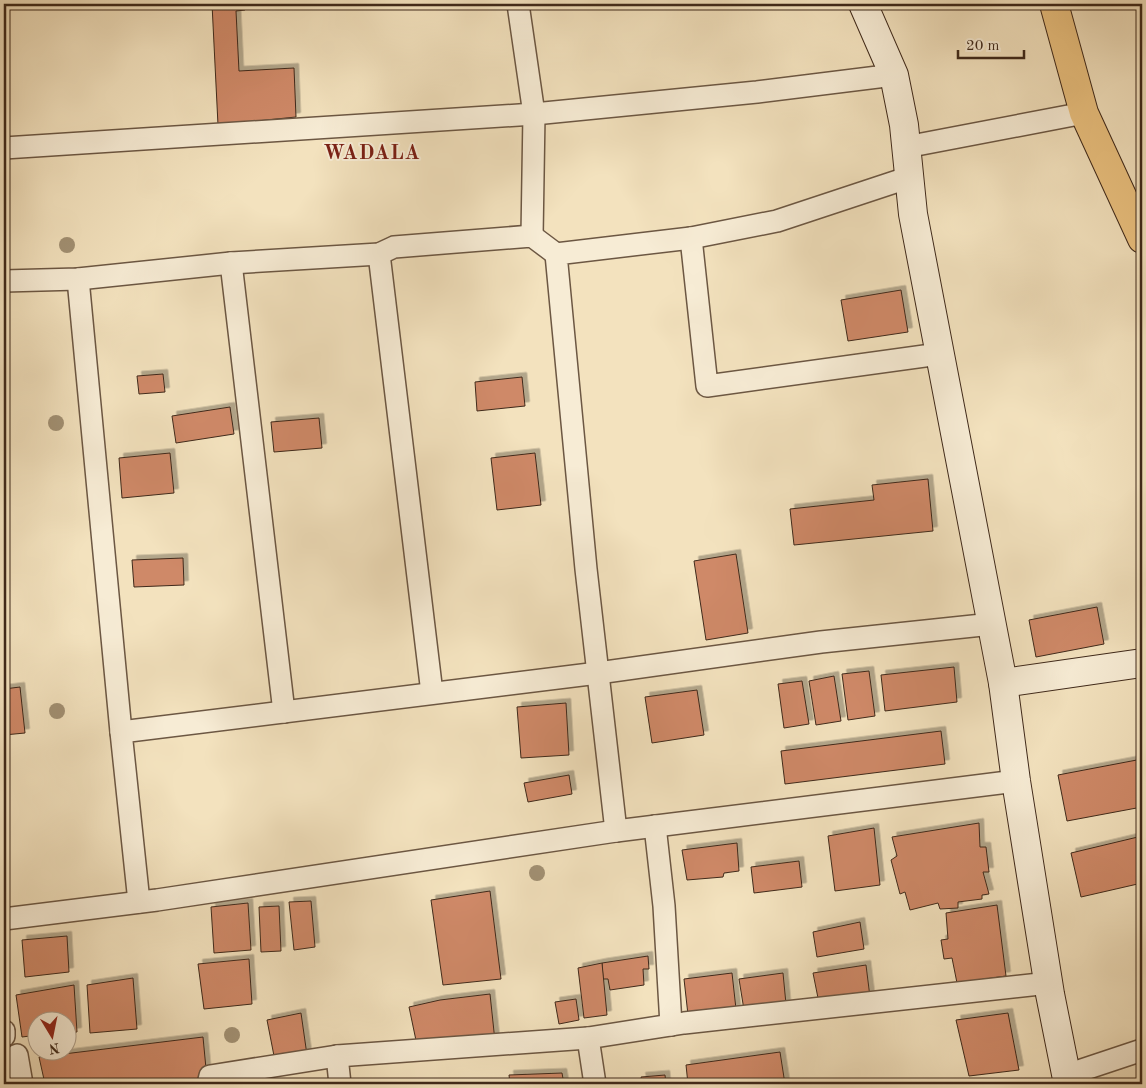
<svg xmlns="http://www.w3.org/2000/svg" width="1146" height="1088" viewBox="0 0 1146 1088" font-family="'Old Standard TT',serif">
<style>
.building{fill:#cf8967;stroke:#3f291a;filter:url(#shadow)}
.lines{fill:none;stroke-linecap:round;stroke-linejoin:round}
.street-casing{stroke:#6c5743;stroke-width:24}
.secondary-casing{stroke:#3f291a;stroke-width:30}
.primary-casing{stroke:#3f291a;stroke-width:30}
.street{stroke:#f7ecd5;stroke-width:21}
.secondary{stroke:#f7ecd5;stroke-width:28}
.primary{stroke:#eac17f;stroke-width:28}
.tree{fill:#a29174}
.labels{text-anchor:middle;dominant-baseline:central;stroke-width:4;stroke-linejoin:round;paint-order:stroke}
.district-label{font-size:20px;font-weight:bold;letter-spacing:1px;fill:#7a1f14;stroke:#f7ecd5}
</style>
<defs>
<filter id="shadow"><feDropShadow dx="4.5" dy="-4.5" stdDeviation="0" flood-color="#0004"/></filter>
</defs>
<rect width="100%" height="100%" fill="#f3e2be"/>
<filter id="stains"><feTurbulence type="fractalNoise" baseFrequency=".004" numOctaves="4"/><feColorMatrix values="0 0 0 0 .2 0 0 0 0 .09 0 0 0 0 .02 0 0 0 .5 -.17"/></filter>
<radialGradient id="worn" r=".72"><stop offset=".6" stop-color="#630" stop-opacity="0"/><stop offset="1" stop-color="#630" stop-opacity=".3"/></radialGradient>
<g class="building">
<polygon points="212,4 245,4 245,10 236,11 239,71 294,68 296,117 218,125"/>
<polygon points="901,290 908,332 848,341 841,300"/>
<polygon points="163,374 165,392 139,394 137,376"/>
<polygon points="522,377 525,406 477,411 475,382"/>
<polygon points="230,407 234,434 176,443 172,416"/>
<polygon points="319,418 322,448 274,452 271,422"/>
<polygon points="170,453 174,493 122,498 119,458"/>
<polygon points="535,453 541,505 497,510 491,458"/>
<polygon points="928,479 933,531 794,545 790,509 874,500 872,485"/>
<polygon points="736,554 748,633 706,640 694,561"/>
<polygon points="183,558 184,585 134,587 132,560"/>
<polygon points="1097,607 1104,644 1036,657 1029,620"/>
<polygon points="954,667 957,702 885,711 881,675"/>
<polygon points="869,671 875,716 848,720 842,674"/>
<polygon points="834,676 841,721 816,725 809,681"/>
<polygon points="802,681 809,724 784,728 778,684"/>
<polygon points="20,687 25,733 4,735 4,689"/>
<polygon points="697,690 704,735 652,743 645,697"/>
<polygon points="566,703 569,755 521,758 517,707"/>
<polygon points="941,731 945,764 785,784 781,751"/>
<polygon points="1142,759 1142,807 1067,821 1058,775"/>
<polygon points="569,775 572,794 528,802 524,783"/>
<polygon points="979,823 980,847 986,847 989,872 983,872 989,894 982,895 982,899 958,902 958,908 940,909 938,903 910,910 905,892 900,894 891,860 897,856 892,837"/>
<polygon points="874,828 880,885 835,891 828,836"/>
<polygon points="1142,836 1142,883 1081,897 1071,853"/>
<polygon points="737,843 739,871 724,873 723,877 687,880 682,850"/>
<polygon points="799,861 802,887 754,893 751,867"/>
<polygon points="490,891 501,979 443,985 431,900"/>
<polygon points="311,901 315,947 294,950 289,902"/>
<polygon points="248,903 251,950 214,953 211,907"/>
<polygon points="997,905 1006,976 957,983 952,958 944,959 941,940 948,939 946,913"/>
<polygon points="279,906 281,951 261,952 259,907"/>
<polygon points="860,922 864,949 817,957 813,932"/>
<polygon points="67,936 69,972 25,977 22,940"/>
<polygon points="648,956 649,969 643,969 644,985 610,990 608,979 603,979 602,963"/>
<polygon points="249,959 252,1004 204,1009 198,964"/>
<polygon points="602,963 607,1015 584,1018 578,968"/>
<polygon points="866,965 870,997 819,1003 813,973"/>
<polygon points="732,973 736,1009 688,1015 684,979"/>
<polygon points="783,973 786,1004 744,1010 739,979"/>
<polygon points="133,978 137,1029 90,1033 87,985"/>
<polygon points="74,985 77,1032 68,1033 68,1020 38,1020 38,1035 22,1037 16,995"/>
<polygon points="490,994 495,1041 418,1050 409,1007 440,1000"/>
<polygon points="576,999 579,1020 559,1024 555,1002"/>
<polygon points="301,1013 307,1055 275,1061 267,1020"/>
<polygon points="1008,1013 1019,1070 969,1076 956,1020"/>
<polygon points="203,1037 207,1079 170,1084 45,1084 39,1057"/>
<polygon points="780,1052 785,1084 688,1084 686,1065"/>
<polygon points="9,1056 13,1084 4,1084 4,1057"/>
<polygon points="562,1073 564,1084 510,1084 509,1075"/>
<polygon points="665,1075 666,1084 643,1084 641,1077"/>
</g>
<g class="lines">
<defs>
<g id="street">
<polyline points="518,4 534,114 532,236"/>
<polyline points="906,147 1084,113"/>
<polyline points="4,148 534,114 757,92 894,75"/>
<polyline points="691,238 707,386 939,354"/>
<polyline points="379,254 432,693"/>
<polyline points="231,263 284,712"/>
<polyline points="78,279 121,732"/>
<polyline points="4,281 78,279 231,263 379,254 394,247 532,236 556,254"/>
<polyline points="655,826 664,906 671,1025"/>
<polyline points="616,831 586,569 556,254 691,238 777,221 910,177"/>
<polyline points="139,902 121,732 598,673 821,642 992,624"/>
<polyline points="4,919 157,900 616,831 1016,781"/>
<polyline points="4,1031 4,1036"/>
<polyline points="17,1055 22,1084"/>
<polyline points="1067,1075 1142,1050"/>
<polyline points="208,1084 210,1076 337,1056"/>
<polyline points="340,1084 337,1056 588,1038"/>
<polyline points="595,1084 588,1038 684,1023 1049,983"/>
</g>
<g id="secondary">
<polyline points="863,4 894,75 904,125 913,214 1003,683 1016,781 1050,994 1068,1084"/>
<polyline points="1003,683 1142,663"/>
</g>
<polyline id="primary" points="1054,4 1084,113 1142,239"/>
</defs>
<use href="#street" class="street-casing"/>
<use href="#secondary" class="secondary-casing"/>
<use href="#primary" class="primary-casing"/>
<use href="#street" class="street"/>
<use href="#secondary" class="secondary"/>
<use href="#primary" class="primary"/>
</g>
<g class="tree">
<circle cx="67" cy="245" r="8"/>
<circle cx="56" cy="423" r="8"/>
<circle cx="57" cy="711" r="8"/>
<circle cx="537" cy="873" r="8"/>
<circle cx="232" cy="1035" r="8"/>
</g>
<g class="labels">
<g class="district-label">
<text x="372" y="154">WADALA</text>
</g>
</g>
<rect width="1146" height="1088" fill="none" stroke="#f3e2be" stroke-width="20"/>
<rect x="5" y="5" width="1136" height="1078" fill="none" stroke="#3f291a" stroke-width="2.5"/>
<rect x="10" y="10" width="1126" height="1068" fill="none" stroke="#3f291a"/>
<g transform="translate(52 1036) rotate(170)"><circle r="24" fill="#f7ecd5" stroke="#ad9e8a"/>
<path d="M0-4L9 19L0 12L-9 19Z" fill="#8f2418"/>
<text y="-8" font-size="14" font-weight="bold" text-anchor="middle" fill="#3f291a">N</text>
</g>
<path d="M958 50v8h66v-8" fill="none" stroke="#3f291a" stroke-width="2.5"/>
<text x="966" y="50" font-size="15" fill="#3f291a" stroke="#f7ecd5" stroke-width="4" paint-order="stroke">20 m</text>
<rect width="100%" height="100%" filter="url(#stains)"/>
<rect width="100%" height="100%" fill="url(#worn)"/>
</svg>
